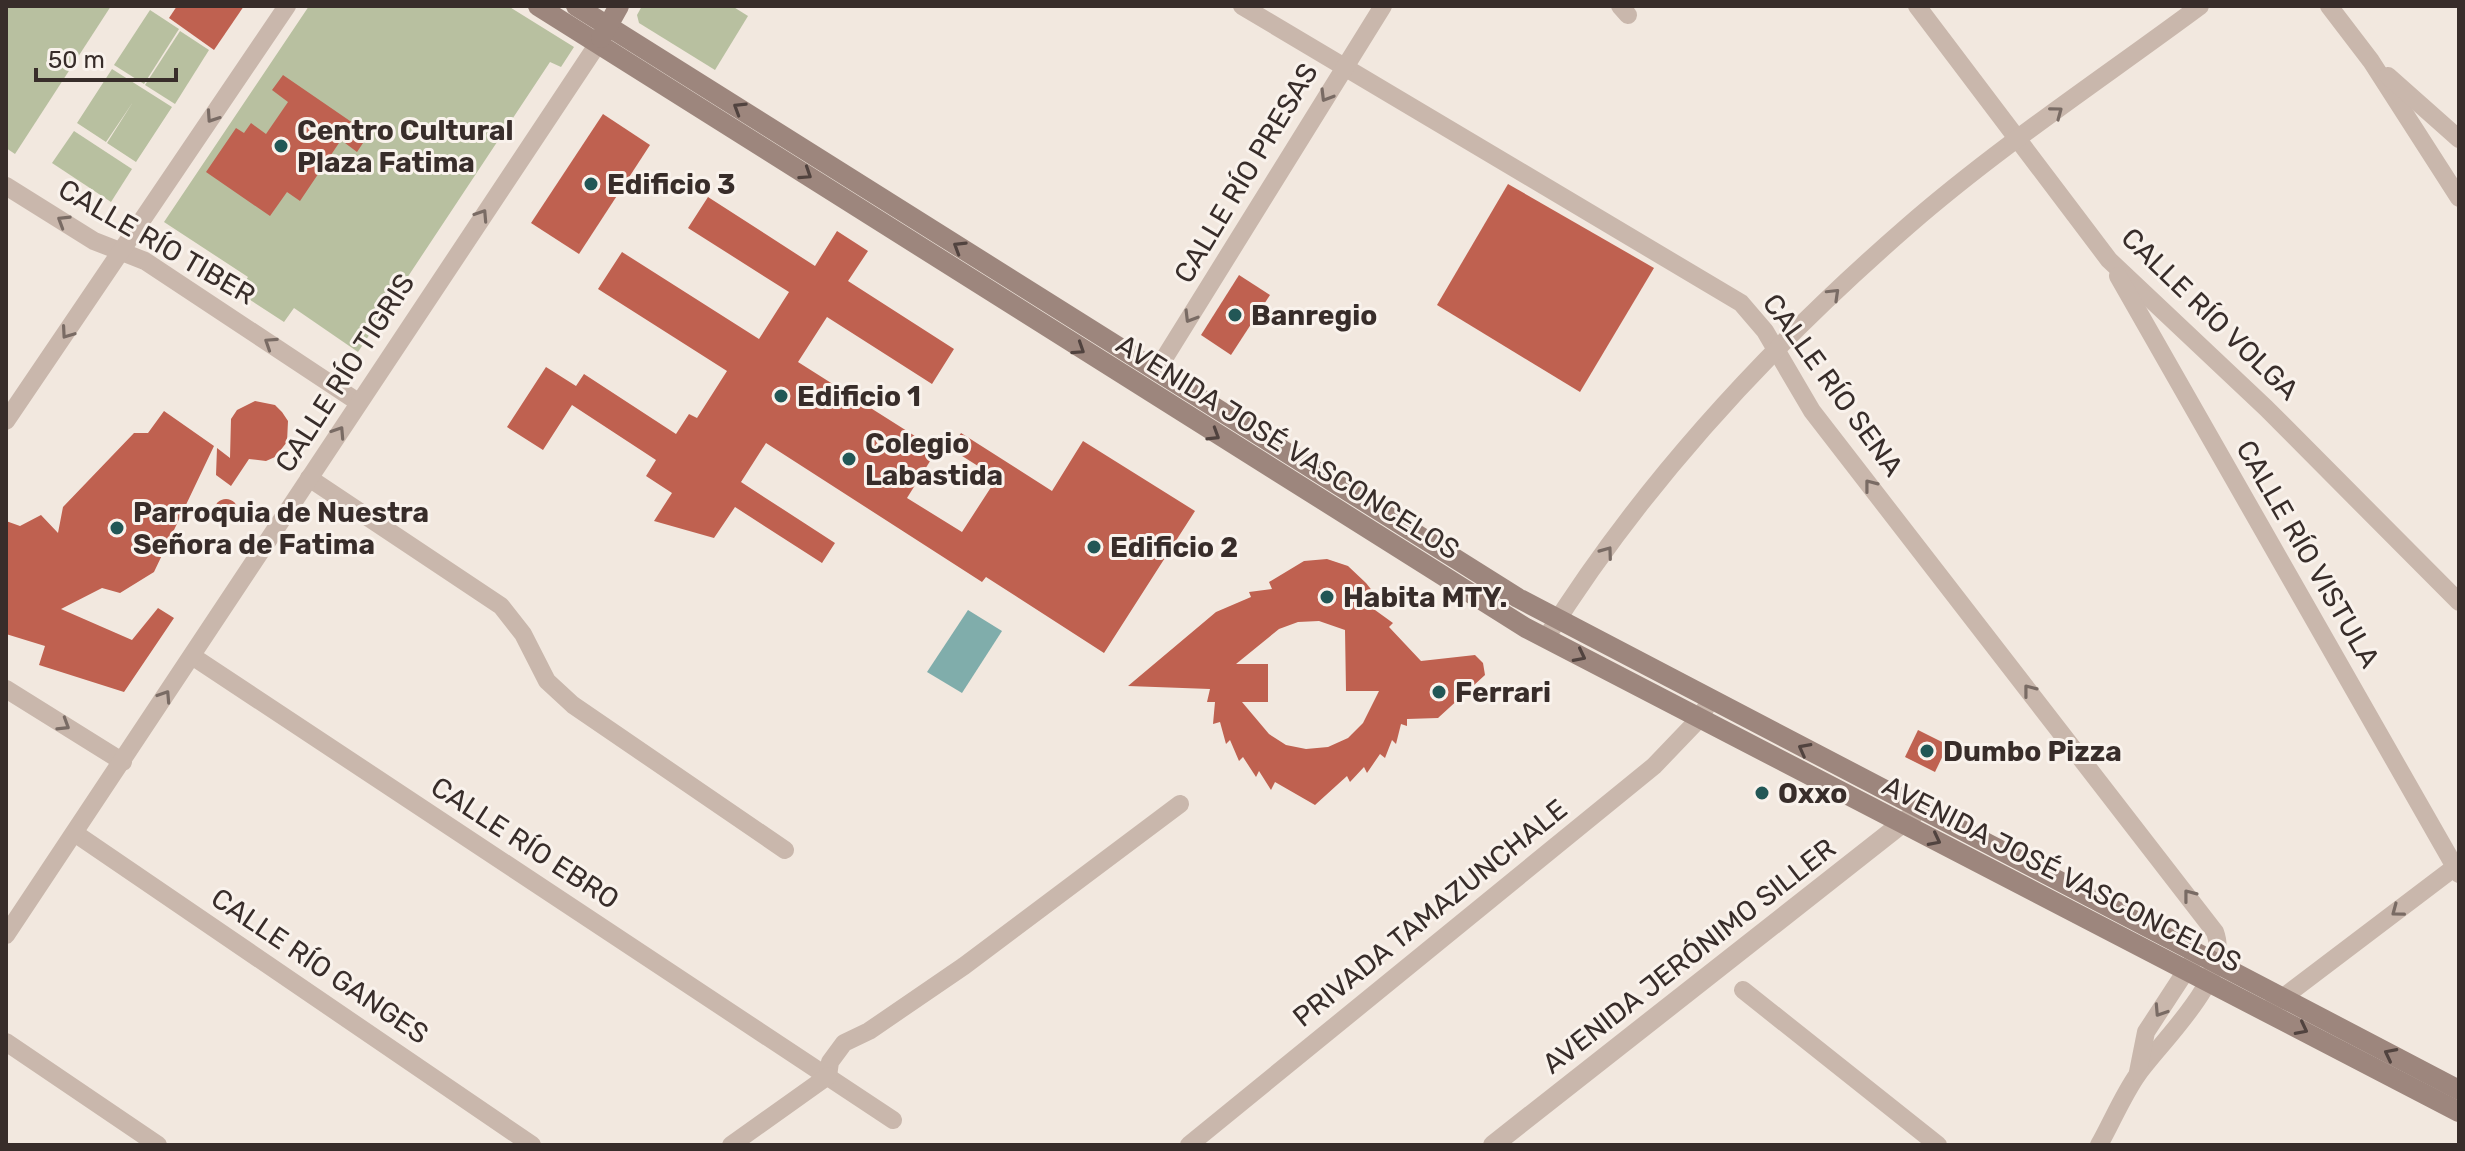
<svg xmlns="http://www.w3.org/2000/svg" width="2465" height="1151" viewBox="0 0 2465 1151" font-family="Rubik,sans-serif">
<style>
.green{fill:#b8c0a0}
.water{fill:#80adab}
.building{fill:#bf6150;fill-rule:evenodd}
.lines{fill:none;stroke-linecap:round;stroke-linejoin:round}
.minor{stroke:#c9b7ac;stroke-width:18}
.tertiary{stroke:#c9b7ac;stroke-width:20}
.secondary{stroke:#9d867d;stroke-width:20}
.oneway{stroke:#796b64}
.oneway2{stroke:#51433f}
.poi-dot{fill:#225756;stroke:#f9f2ec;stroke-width:3}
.labels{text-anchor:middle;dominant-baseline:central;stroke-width:6;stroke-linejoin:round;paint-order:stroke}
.poi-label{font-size:28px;font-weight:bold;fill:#382d2a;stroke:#f9f2ec;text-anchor:start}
.street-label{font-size:28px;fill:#382d2a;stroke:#f9f2ec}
</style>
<rect width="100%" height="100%" fill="#f2e8df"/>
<g class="green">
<polygon points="6,6 111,6 15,154 6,148"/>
<polygon points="309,6 508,6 574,47 561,67 550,62 358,352 294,308 284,322 238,292 248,277 164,222"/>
<polygon points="642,6 732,6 748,16 715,70 639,23 637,15"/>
<polygon points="150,10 179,29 144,84 114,65"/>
<polygon points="180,31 209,50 175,104 145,85"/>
<polygon points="112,69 172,107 136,162 107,143 133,102 106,142 77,123"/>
<polygon points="74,131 132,169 111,202 52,163"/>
</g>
<polygon class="water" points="968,610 1002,631 962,693 927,672"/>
<g class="building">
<polygon points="177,6 244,6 214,50 169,18"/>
<polygon points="283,75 369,134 357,152 341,140 300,201 287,192 270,216 206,172 236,128 244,133 251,123 266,134 288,102 272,90"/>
<polygon points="603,114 650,145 579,254 531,223"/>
<polygon points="1508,184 1654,268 1580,392 1437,305"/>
<polygon points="708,197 815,266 837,231 868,251 848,281 954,349 932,384 827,317 798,362 937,450 907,498 962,532 997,478 951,449 961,433 1052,491 1083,441 1195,511 1104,653 986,577 982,582 766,443 741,482 835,543 822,563 735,507 714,538 654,521 672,493 646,476 656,460 572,405 543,450 507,427 546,367 576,386 584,374 676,434 689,414 697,418 727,371 598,289 622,252 759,339 789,292 688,228"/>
<polygon points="1239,275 1270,295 1231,355 1201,335"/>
<polygon points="255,401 275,405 282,412 288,421 287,442 275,457 266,461 249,459 231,486 216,475 217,448 230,458 231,419 237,410"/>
<polygon points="164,411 214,446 154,572 120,593 102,588 61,609 132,640 158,608 174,618 124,692 39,665 45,646 6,634 6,521 20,526 41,515 58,533 63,507 134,433 148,433"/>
<circle cx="226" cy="511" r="12"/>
<path d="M1327 559 1348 566 1366 583 1382 603 1375 610 1393 623 1389 627 1421 661 1475 655 1483 663 1485 675 1438 718 1407 719V726L1401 724 1396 744 1392 740 1385 758 1380 754 1367 773 1364 767 1350 782 1347 776 1315 805 1275 782 1271 790 1259 771 1256 777 1243 757 1239 761 1230 740 1226 744 1220 722 1213 724 1215 702H1207L1210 689 1128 686 1216 612 1251 597 1249 592 1272 589 1269 582 1304 561ZM1319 621 1345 630 1346 691H1379L1363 723 1348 738 1328 747 1306 749 1286 745 1269 734 1242 702H1268V664H1236L1279 629 1298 622Z"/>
<polygon points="1918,730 1948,745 1935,772 1905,757"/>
</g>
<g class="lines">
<g class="minor">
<path d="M1242 6 1741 303 1765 331 1812 411 2215 932C2232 977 2163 1039 2138 1074 2123 1095 2112 1122 2099 1145"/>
<polyline points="1620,6 1628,15"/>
<polyline points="1917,6 2109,260 2266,408 2459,602"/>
<polyline points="2329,6 2371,61 2459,198"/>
<polyline points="2388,76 2459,139"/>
<polyline points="6,186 94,241 145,261 358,402"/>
<polyline points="2118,276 2459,874"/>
<polyline points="1157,370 1383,6"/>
<polyline points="6,421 287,6"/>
<polyline points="309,478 501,606 523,634 547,681 573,705 785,850"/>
<path d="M1546 638C1642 484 1772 344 1909 225 2000 146 2103 78 2200 6"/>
<polyline points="192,656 893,1120"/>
<polyline points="6,689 123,762"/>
<polyline points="76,834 532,1145"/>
<polyline points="6,935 599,42"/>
<polyline points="1743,990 1938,1145"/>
<polyline points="2273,1005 2459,864"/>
<polyline points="6,1042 158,1145"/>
<polyline points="2138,1072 2146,1032 2193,960"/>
<polyline points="828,1076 830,1062 844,1043 869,1031 964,966 1180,804"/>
<polyline points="731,1145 828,1076"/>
<polyline points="1189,1145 1654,766 1700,718 1710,700"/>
</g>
<polyline class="tertiary" points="1493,1145 1914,814"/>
<g class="secondary">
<polyline points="538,6 1526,628 2459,1112"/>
<polyline points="576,6 1518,598 2459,1090"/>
<polyline points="601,38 619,6"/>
</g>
</g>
<defs><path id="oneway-chevron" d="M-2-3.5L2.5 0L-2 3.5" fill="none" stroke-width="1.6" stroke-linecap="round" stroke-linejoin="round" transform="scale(2)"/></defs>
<g class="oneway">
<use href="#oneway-chevron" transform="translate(1326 96) rotate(121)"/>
<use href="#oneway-chevron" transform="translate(2057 112) rotate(-37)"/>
<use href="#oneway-chevron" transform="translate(212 117) rotate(124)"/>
<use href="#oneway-chevron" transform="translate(482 215) rotate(-57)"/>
<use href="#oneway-chevron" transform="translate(63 221) rotate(-148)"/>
<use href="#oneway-chevron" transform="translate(1834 294) rotate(-44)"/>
<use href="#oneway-chevron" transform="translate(1190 317) rotate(121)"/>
<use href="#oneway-chevron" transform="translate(67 333) rotate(125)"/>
<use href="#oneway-chevron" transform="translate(270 343) rotate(-147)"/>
<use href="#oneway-chevron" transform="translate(339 432) rotate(-57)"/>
<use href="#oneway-chevron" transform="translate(1870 485) rotate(-128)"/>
<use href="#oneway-chevron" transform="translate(1607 552) rotate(-54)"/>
<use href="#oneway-chevron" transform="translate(2029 690) rotate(-128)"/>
<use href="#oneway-chevron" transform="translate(165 696) rotate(-57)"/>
<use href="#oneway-chevron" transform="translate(64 725) rotate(32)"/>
<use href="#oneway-chevron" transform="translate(2189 895) rotate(-128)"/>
<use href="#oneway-chevron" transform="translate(2397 911) rotate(143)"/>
<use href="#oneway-chevron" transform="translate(2160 1011) rotate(123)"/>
</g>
<g class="oneway2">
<use href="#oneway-chevron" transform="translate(739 108) rotate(-148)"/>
<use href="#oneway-chevron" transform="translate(806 174) rotate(33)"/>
<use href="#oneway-chevron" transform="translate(959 247) rotate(-148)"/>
<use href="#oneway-chevron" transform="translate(1079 349) rotate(33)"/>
<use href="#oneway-chevron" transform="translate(1214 435) rotate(32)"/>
<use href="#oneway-chevron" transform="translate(1580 656) rotate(27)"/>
<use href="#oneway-chevron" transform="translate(1804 749) rotate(-152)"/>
<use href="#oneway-chevron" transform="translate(1935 840) rotate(27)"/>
<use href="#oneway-chevron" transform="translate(2302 1029) rotate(27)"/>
<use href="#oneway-chevron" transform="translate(2390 1054) rotate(-153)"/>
</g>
<g class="poi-dot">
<circle cx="281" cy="146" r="8"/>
<circle cx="591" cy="184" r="8"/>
<circle cx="1235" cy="315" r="8"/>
<circle cx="781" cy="396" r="8"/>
<circle cx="849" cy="459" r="8"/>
<circle cx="117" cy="528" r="8"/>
<circle cx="1094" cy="547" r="8"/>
<circle cx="1327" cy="597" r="8"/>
<circle cx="1439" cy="692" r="8"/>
<circle cx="1927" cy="751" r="8"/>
<circle cx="1762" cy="793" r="8"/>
</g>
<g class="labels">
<g class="poi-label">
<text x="297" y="130">Centro Cultural<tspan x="297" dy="32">Plaza Fatima</tspan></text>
<text x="607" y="184">Edificio 3</text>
<text x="1251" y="315">Banregio</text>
<text x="797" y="396">Edificio 1</text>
<text x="865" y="443">Colegio<tspan x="865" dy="32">Labastida</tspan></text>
<text x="133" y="512">Parroquia de Nuestra<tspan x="133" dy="32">Señora de Fatima</tspan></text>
<text x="1110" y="547">Edificio 2</text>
<text x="1343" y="597">Habita MTY.</text>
<text x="1455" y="692">Ferrari</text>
<text x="1943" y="751">Dumbo Pizza</text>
<text x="1778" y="793">Oxxo</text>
</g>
<g class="street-label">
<text transform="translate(1246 173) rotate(-59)">CALLE RÍO PRESAS</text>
<text transform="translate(157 242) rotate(30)">CALLE RÍO TIBER</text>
<text transform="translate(2210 314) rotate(44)">CALLE RÍO VOLGA</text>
<text transform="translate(345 373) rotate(-57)">CALLE RÍO TIGRIS</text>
<text transform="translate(1833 385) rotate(54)">CALLE RÍO SENA</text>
<text transform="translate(1288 447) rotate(32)">AVENIDA JOSÉ VASCONCELOS</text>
<text transform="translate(2308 554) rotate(60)">CALLE RÍO VISTULA</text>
<text transform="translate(525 843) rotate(33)">CALLE RÍO EBRO</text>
<text transform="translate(2062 874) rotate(27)">AVENIDA JOSÉ VASCONCELOS</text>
<text transform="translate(1430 913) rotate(-39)">PRIVADA TAMAZUNCHALE</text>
<text transform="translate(1689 956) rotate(-38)">AVENIDA JERÓNIMO SILLER</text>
<text transform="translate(320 966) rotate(34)">CALLE RÍO GANGES</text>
</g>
</g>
<rect width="2465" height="1151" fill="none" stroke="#382d2a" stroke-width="16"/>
<path d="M36 68v12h140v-12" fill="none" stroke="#382d2a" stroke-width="4"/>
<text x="48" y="68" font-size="24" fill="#382d2a" stroke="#f9f2ec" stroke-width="6" paint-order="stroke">50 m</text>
</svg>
